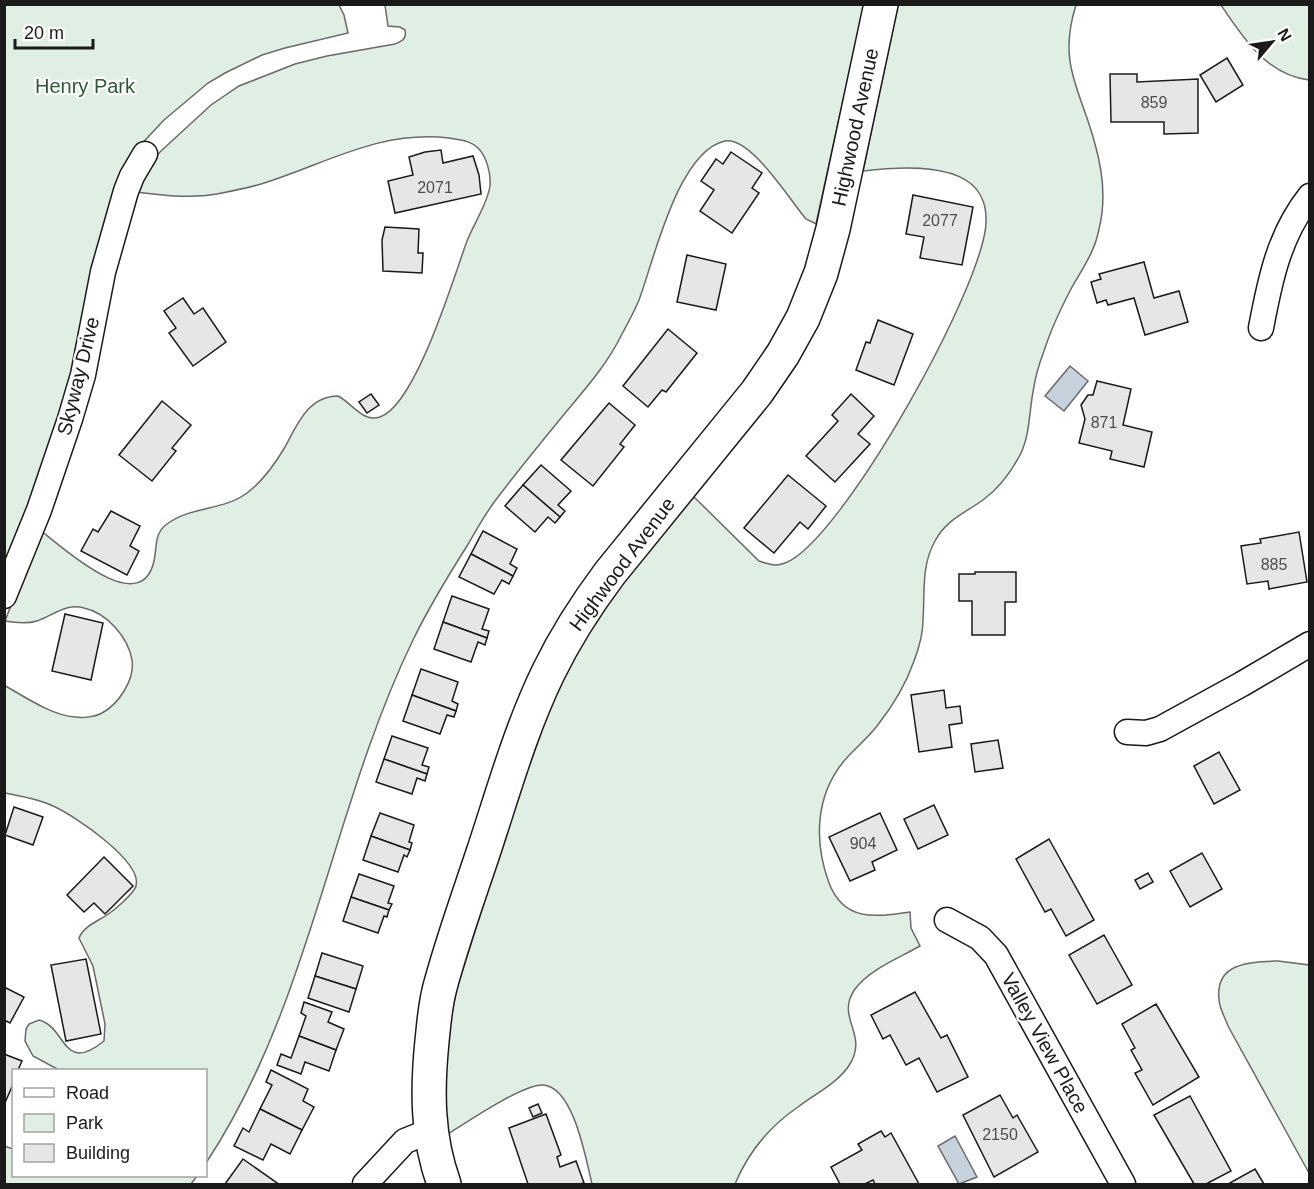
<svg xmlns="http://www.w3.org/2000/svg" width="1314" height="1189" viewBox="0 0 1314 1189" font-family="Helvetica,sans-serif">
<style>
.green{fill:#e0efe3;stroke:#6a6a6a;stroke-width:1.5}
.water{fill:#c6d2dc;stroke:#6a6a6a;stroke-width:1.5}
.building{fill:#e6e6e6;stroke:#1a1a1a;stroke-width:1.5}
.lines{fill:none;stroke-linecap:round;stroke-linejoin:round}
.street-casing{stroke:#1a1a1a;stroke-width:27}
.secondary-casing{stroke:#1a1a1a;stroke-width:36}
.street{stroke:#fff;stroke-width:24}
.secondary{stroke:#fff;stroke-width:33}
.labels{text-anchor:middle;dominant-baseline:central;stroke-width:4.5;stroke-linejoin:round;paint-order:stroke}
.number-label{font-size:16px;fill:#4d4d4d}
.park-label{font-size:20px;fill:#2b5a34;stroke:#fff}
.street-label{font-size:20px;fill:#1a1a1a;stroke:#fff}
</style>
<rect width="100%" height="100%" fill="#fff"/>
<g class="green">
<polygon points="5,5 339,5 344,15 348,33 285,48 262,55 225,73 208,83 164,120 135,151 74,367 34,496 5,571"/>
<path d="M385 5H864L816 224 806 219C791 202 751 136 725 141 678 151 654 260 639 300 634 312 628 323 622 334 608 363 587 387 566 412 543 440 520 468 498 497 486 512 477 529 467 546 448 576 429 607 413 640 331 809 311 1004 206 1163V1070H59L33 1056 25 1041 26 1029 29 1024 39 1020C67 1027 62 1075 104 1041L105 1024 93 966 79 938C84 926 98 921 107 915 116 909 128 898 134 890 151 866 72 814 53 806 39 799 20 796 5 793L4 685C25 697 51 715 75 717 83 718 95 717 102 713 119 704 135 679 132 660 128 637 107 613 84 608 66 603 54 615 37 621 27 624 16 623 5 621L40 530C62 547 141 620 154 561 157 548 154 533 167 524 191 506 223 511 247 493 263 481 275 464 285 447 297 425 308 396 338 396 352 403 363 423 380 417 416 405 454 276 467 241 474 223 487 205 490 186 491 174 487 157 478 148 470 140 459 140 449 138 378 130 326 164 261 184 247 188 232 191 217 194 190 199 163 195 136 192L151 162 161 151 211 105 239 86 295 64 327 56 395 44C402 41 407 39 405 30L400 27 388 26Z"/>
<path d="M898 5H1076C1057 65 1081 90 1095 144 1103 172 1106 201 1099 229 1095 251 1083 268 1072 287 1061 308 1051 329 1044 351 1039 364 1035 378 1033 392 1029 413 1030 435 1020 455 1011 472 999 488 983 500 965 513 946 520 935 541 921 566 925 592 923 620 923 634 919 648 914 661 906 684 892 707 877 726 867 739 854 749 844 761 815 796 814 842 829 883 844 922 875 917 910 912L911 928 920 946C899 958 870 969 855 989 834 1019 871 1034 848 1067 836 1084 815 1094 798 1107 770 1126 748 1153 735 1184H592C586 1160 574 1087 543 1085 523 1084 467 1122 448 1134 442 1085 446 1033 458 985L534 744C548 707 565 669 586 636 618 586 656 541 693 496L759 561C769 564 775 567 785 563 841 543 989 278 986 219 986 213 985 206 983 201 969 160 896 167 863 171Z"/>
<path d="M1221 5H1309V80C1267 75 1243 38 1221 5Z"/>
<path d="M1278 961 1309 965V1173L1228 1026C1225 1017 1219 1008 1219 999 1215 962 1251 962 1278 961Z"/>
<polygon points="4,1146 13,1149 14,1176 197,1176 191,1184 5,1184"/>
</g>
<g class="water">
<polygon points="1070,366 1088,381 1064,411 1045,396"/>
<polygon points="955,1136 977,1177 959,1184 938,1146"/>
</g>
<g class="building">
<polygon points="1227,58 1243,85 1216,102 1200,75"/>
<polygon points="1110,74 1137,74 1137,82 1198,79 1198,133 1164,134 1164,122 1111,122"/>
<polygon points="441,150 443,163 473,156 479,175 481,194 395,213 388,181 413,175 409,157 425,152"/>
<polygon points="731,152 762,173 752,188 759,193 732,233 700,211 714,190 701,181 716,159 723,164"/>
<polygon points="913,195 973,207 962,265 920,258 924,237 906,234"/>
<polygon points="385,227 419,229 418,253 423,253 422,273 383,271 382,240"/>
<polygon points="687,255 726,264 716,310 677,302"/>
<polygon points="1144,262 1154,298 1179,291 1188,322 1145,335 1134,298 1108,305 1106,300 1097,303 1091,282 1101,279 1099,274"/>
<polygon points="183,298 194,314 203,308 226,342 193,366 169,333 176,328 164,311"/>
<polygon points="878,320 913,334 894,385 856,370 866,342 870,343"/>
<polygon points="668,329 697,353 666,392 662,390 648,407 623,386"/>
<polygon points="1097,381 1131,389 1123,425 1152,432 1144,467 1110,459 1112,451 1079,443 1085,419 1081,405 1088,395 1093,395"/>
<polygon points="371,394 379,405 367,413 359,402"/>
<polygon points="851,394 874,416 858,434 870,444 835,482 806,456 838,421 832,415"/>
<polygon points="162,401 191,425 172,448 176,451 152,481 119,455"/>
<polygon points="609,403 635,425 620,444 624,447 593,486 561,460"/>
<polygon points="541,465 571,491 558,505 565,511 560,517 523,485"/>
<polygon points="788,475 826,506 808,529 800,522 774,553 744,528"/>
<polygon points="523,485 560,517 555,523 548,517 535,532 505,506"/>
<polygon points="111,511 140,526 130,546 139,551 127,575 81,551 93,529 98,532"/>
<polygon points="483,531 517,549 510,564 517,568 513,576 471,554"/>
<polygon points="1299,532 1307,582 1269,589 1268,581 1247,584 1241,546 1261,543 1260,539"/>
<polygon points="471,554 513,576 509,584 502,580 494,594 459,577"/>
<polygon points="975,572 1016,572 1016,602 1005,602 1005,635 972,635 972,601 959,601 959,574 975,574"/>
<polygon points="452,596 489,609 482,629 489,631 487,638 443,622"/>
<polygon points="65,614 103,623 91,680 52,671"/>
<polygon points="443,622 487,638 485,645 478,642 471,662 434,649"/>
<polygon points="421,669 458,682 452,701 458,704 456,711 412,695"/>
<polygon points="944,690 946,708 960,706 962,723 949,725 952,747 919,752 911,695"/>
<polygon points="412,695 456,711 454,717 447,715 440,734 403,721"/>
<polygon points="392,736 428,748 422,765 429,767 427,774 384,759"/>
<polygon points="998,740 1003,768 975,772 971,744"/>
<polygon points="1219,752 1240,790 1214,804 1194,766"/>
<polygon points="384,759 427,774 425,781 417,778 412,794 376,782"/>
<polygon points="934,805 948,835 918,849 904,819"/>
<polygon points="14,807 43,817 33,845 5,835"/>
<polygon points="380,813 414,825 409,842 412,843 410,850 371,836"/>
<polygon points="880,813 897,850 872,862 875,870 850,881 829,837"/>
<polygon points="371,836 410,850 407,857 404,855 398,872 363,860"/>
<polygon points="1049,839 1094,920 1066,936 1051,909 1045,912 1016,859"/>
<polygon points="1202,853 1222,889 1190,907 1170,871"/>
<polygon points="104,857 133,886 105,914 94,903 84,912 67,895"/>
<polygon points="1148,873 1153,882 1140,889 1135,880"/>
<polygon points="359,874 394,886 388,903 392,904 389,910 351,897"/>
<polygon points="351,897 389,910 387,917 384,916 378,933 343,921"/>
<polygon points="1104,935 1132,985 1097,1004 1069,955"/>
<polygon points="322,953 363,966 356,989 315,976"/>
<polygon points="86,959 101,1034 66,1041 51,965"/>
<polygon points="315,976 356,989 349,1012 308,998"/>
<polygon points="4,987 24,997 10,1023 4,1020"/>
<polygon points="915,992 941,1038 947,1035 968,1077 937,1092 919,1058 906,1065 890,1035 883,1039 871,1015"/>
<polygon points="304,1002 332,1012 328,1022 344,1029 336,1050 299,1036 306,1016 301,1013"/>
<polygon points="1156,1004 1199,1077 1153,1105 1135,1073 1142,1070 1131,1050 1135,1048 1122,1024"/>
<polygon points="299,1036 336,1050 329,1071 305,1062 301,1074 277,1065 281,1054 291,1058"/>
<polygon points="4,1054 22,1061 18,1070 14,1070 14,1082 4,1105"/>
<polygon points="271,1070 308,1089 303,1101 314,1107 302,1130 260,1109 272,1085 266,1082"/>
<polygon points="1000,1095 1013,1118 1017,1115 1038,1152 994,1177 963,1115"/>
<polygon points="1190,1096 1231,1171 1206,1184 1194,1184 1154,1115"/>
<polygon points="538,1104 542,1113 533,1117 529,1108"/>
<polygon points="260,1109 302,1130 290,1154 271,1144 263,1160 234,1146 243,1128 249,1132"/>
<polygon points="546,1114 561,1155 557,1157 560,1167 576,1161 584,1183 579,1184 528,1184 509,1128"/>
<polygon points="881,1131 885,1137 891,1133 919,1184 875,1184 873,1180 865,1184 840,1184 831,1167 862,1150 858,1144"/>
<polygon points="243,1159 277,1183 275,1184 225,1184"/>
<polygon points="1255,1169 1264,1184 1228,1184"/>
</g>
<g class="lines">
<defs>
<g id="street">
<path d="M1261 328C1270 280 1279 235 1310 196"/>
<polyline points="4,596 39,510 70,419 83,375 103,272 126,191 132,176 145,154"/>
<polyline points="1127,732 1146,733 1160,729 1242,684 1310,644"/>
<polyline points="947,920 980,938 996,955 1123,1184"/>
<polyline points="365,1184 405,1141 430,1131"/>
</g>
<path id="secondary" d="M444 1184C427 1137 427 1091 432 1041 434 1023 435 1005 440 987 452 942 468 898 483 853 503 793 520 731 548 673 565 638 586 605 610 573L757 392 783 354 803 318 821 273 833 229 881 4"/>
</defs>
<use href="#street" class="street-casing"/>
<use href="#secondary" class="secondary-casing"/>
<use href="#street" class="street"/>
<use href="#secondary" class="secondary"/>
</g>
<g class="labels">
<g class="number-label">
<text x="1154" y="102">859</text>
<text x="435" y="187">2071</text>
<text x="940" y="220">2077</text>
<text x="1104" y="422">871</text>
<text x="1274" y="564">885</text>
<text x="863" y="843">904</text>
<text x="1000" y="1134">2150</text>
</g>
<g class="park-label">
<text x="85" y="86">Henry Park</text>
</g>
<g class="street-label">
<text transform="translate(855 127) rotate(-78)">Highwood Avenue</text>
<text transform="translate(78 376) rotate(-76)">Skyway Drive</text>
<text transform="translate(622 564) rotate(-53)">Highwood Avenue</text>
<text transform="translate(1045 1043) rotate(61)">Valley View Place</text>
</g>
</g>
<rect width="1314" height="1189" fill="none" stroke="#1a1a1a" stroke-width="12"/>
<rect x="12" y="1069" width="195" height="108" fill="#ffffff" stroke="#a3a3a3" stroke-width="1.5"/>
<rect x="24" y="1088" width="30" height="9" fill="#ffffff" stroke="#a3a3a3" stroke-width="1.5"/>
<text x="66" y="1099" font-size="18" fill="#1a1a1a">Road</text>
<rect x="24" y="1114" width="30" height="18" fill="#e0efe3" stroke="#a3a3a3" stroke-width="1.5"/>
<text x="66" y="1129" font-size="18" fill="#1a1a1a">Park</text>
<rect x="24" y="1144" width="30" height="18" fill="#e6e6e6" stroke="#a3a3a3" stroke-width="1.5"/>
<text x="66" y="1159" font-size="18" fill="#1a1a1a">Building</text>
<g transform="translate(1272 42) rotate(61)" stroke="#ffffff" stroke-width="4.5" paint-order="stroke">
<path d="M0-4.5L10 22L0 15L-10 22Z" fill="#1a1a1a"/>
<text y="-9" font-size="16" font-weight="bold" text-anchor="middle" fill="#1a1a1a">N</text>
</g>
<path d="M15 39v9h78v-9" fill="none" stroke="#1a1a1a" stroke-width="3"/>
<text x="24" y="39" font-size="18" fill="#1a1a1a" stroke="#ffffff" stroke-width="4.5" paint-order="stroke">20 m</text>
</svg>
